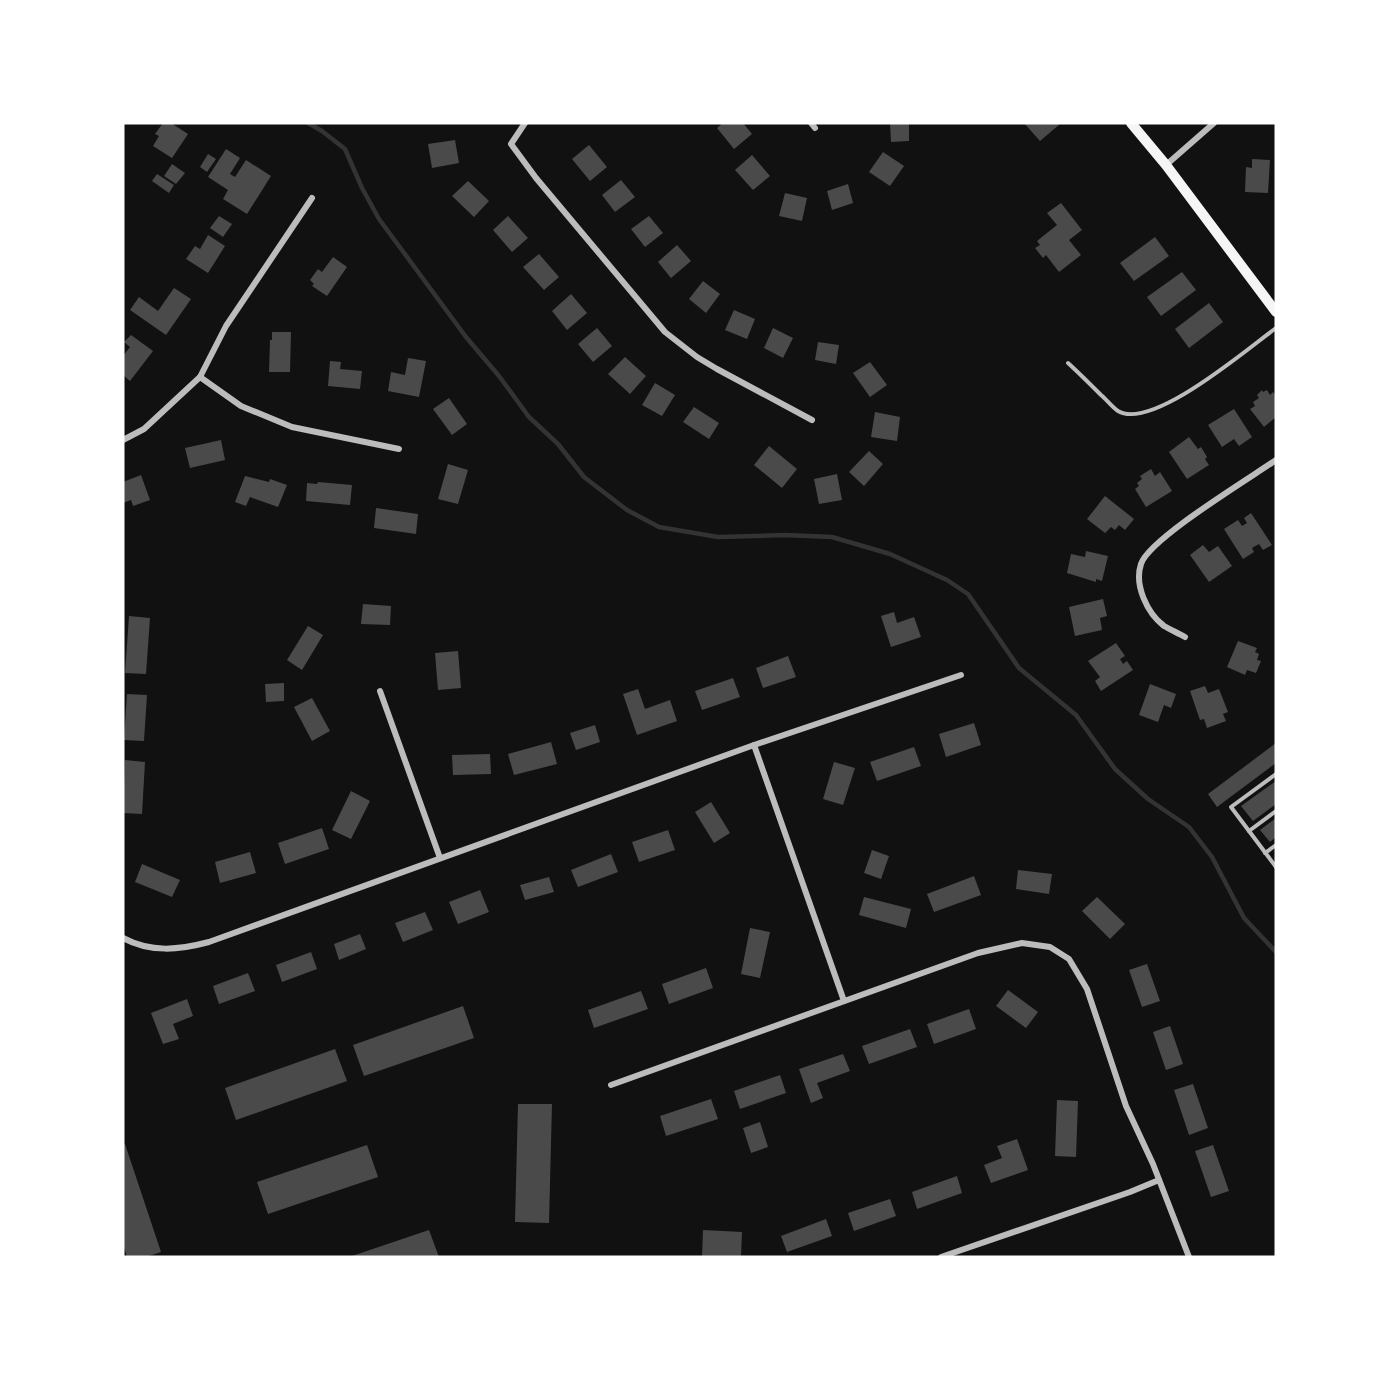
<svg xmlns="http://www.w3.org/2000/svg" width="1399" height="1380" viewBox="0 0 1399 1380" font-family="Lato,sans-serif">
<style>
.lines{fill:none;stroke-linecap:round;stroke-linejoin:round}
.stream{stroke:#333;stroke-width:4.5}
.building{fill:#4a4a4a}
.service{stroke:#bcbcbc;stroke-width:4}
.minor{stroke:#bcbcbc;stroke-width:6}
.secondary{stroke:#f5f5f5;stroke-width:10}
</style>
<rect width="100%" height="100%" fill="#111"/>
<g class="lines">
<polyline class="stream" points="308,123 322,131 345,149 362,188 379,219 466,337 499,376 529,417 558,444 584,477 627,510 659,527 718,537 785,535 832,537 890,554 947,580 968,594 1019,668 1076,715 1115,769 1148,799 1189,827 1212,857 1244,918 1276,952"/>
</g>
<g class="building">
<polygon points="163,123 171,123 188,134 172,158 153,146 159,136 155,134"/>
<polygon points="723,123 743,123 752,134 734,149 717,128"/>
<polygon points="890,123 909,123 909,141 891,142"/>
<polygon points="1024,123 1059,123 1060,124 1040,141"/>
<polygon points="455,140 459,163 432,168 428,144"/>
<polygon points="589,145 607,167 590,181 572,159"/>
<polygon points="226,149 240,158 230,174 235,177 246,160 271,176 247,214 223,199 228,190 208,177"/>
<polygon points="883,152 904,166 890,186 869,172"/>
<polygon points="208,154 216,159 207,172 200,167"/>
<polygon points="752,155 770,176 753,190 735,170"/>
<polygon points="1252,159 1270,160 1268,193 1245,192 1246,167 1252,168"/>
<polygon points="172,164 185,173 176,184 164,176"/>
<polygon points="157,174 174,185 169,193 152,181"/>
<polygon points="621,180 635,197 615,212 602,195"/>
<polygon points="468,181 489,201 474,217 452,196"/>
<polygon points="848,184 853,203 832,210 827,191"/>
<polygon points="785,193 807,198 802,221 779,216"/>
<polygon points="1061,203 1082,230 1069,240 1081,255 1059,272 1046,255 1043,258 1035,248 1040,245 1037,241 1057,225 1047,213"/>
<polygon points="219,216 232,224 223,237 210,228"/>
<polygon points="508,216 528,238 512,252 493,230"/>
<polygon points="649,216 663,233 645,247 631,229"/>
<polygon points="208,235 225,246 208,273 186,259 195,246 200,249"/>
<polygon points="1155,237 1169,256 1134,281 1120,263"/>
<polygon points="677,245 691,261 671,278 658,262"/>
<polygon points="539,254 559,277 544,290 523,267"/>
<polygon points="333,257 347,267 327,296 312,286 314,284 310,280 318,269 322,272"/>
<polygon points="1182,272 1196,290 1161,316 1147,297"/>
<polygon points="703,281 720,294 706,313 689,299"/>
<polygon points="174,288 191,299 166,335 130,310 139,297 158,311"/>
<polygon points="571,294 587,313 567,330 552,311"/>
<polygon points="1209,303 1223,322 1189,348 1175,329"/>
<polygon points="734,310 755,319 747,339 725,330"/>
<polygon points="597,328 612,346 593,362 578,344"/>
<polygon points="773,328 793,338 783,358 764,348"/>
<polygon points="272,332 291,332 290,372 269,372 270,340 272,340"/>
<polygon points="131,335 153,351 130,381 123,375 123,356 130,347 124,342"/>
<polygon points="818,342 839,345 836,364 815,360"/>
<polygon points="625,357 646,376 630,394 608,374"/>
<polygon points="408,358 426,361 419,397 388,391 391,372 405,375"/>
<polygon points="330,361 341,362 340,369 362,371 360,389 328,386"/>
<polygon points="870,362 887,385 870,397 853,373"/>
<polygon points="655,383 675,395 662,416 642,405"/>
<polygon points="1262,390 1263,392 1267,390 1270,395 1273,392 1276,396 1276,417 1264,427 1250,409 1255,406 1253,402 1259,398 1257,395"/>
<polygon points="449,398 467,424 452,435 433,409"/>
<polygon points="694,407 719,423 709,439 683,422"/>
<polygon points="1234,409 1252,437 1239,446 1234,439 1222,447 1208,425"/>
<polygon points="875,412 900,417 897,441 871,437"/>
<polygon points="1189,437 1198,449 1201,447 1207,457 1205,459 1209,465 1187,479 1169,452"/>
<polygon points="221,440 225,460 190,468 185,448"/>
<polygon points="769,446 797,469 782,488 754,465"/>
<polygon points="869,451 883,464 864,486 849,472"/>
<polygon points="448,464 468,470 458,504 438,499"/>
<polygon points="1151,469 1155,476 1160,472 1172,491 1146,507 1135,489 1139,486 1137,483 1142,479 1140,476"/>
<polygon points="837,474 842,500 819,504 814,479"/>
<polygon points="141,475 150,500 133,506 131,500 123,503 123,482"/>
<polygon points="245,476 269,482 270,479 287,485 278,507 250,497 246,506 235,502"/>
<polygon points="318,482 352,485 350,505 306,501 307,483 317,484"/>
<polygon points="1105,496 1134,519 1125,530 1119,525 1115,530 1111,527 1105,533 1087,519"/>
<polygon points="376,508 418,514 416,534 374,528"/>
<polygon points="1251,513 1272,545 1263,550 1259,544 1252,548 1254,552 1243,559 1224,529 1238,520 1242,526 1247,523 1244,518"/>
<polygon points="1203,545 1209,552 1218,546 1232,566 1209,582 1190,555"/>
<polygon points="1086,551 1108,556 1102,581 1096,579 1096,582 1067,573 1071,554 1085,557"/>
<polygon points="1103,599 1107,616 1100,618 1102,630 1075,636 1069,607"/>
<polygon points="363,604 391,606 390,625 361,624"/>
<polygon points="894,612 897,623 914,617 921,637 891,647 881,616"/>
<polygon points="129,616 150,618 146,674 125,673"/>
<polygon points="308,626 323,635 302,670 287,660"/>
<polygon points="1238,641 1257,648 1255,652 1259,654 1257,660 1261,661 1256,673 1247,670 1245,675 1227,667"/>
<polygon points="1116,643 1125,656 1120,659 1123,664 1127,661 1133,670 1101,691 1095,681 1100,677 1088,661"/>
<polygon points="458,651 461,688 438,690 435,653"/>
<polygon points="788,656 796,677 763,688 756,668"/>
<polygon points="733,678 740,697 702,710 695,691"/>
<polygon points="284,683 284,701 266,702 265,684"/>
<polygon points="1150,684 1176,694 1171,708 1164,705 1158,722 1139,715"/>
<polygon points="1205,686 1208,693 1219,689 1228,712 1223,714 1226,721 1207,728 1204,719 1200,720 1190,691"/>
<polygon points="638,689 645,709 670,700 677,721 637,735 623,694"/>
<polygon points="127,694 147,695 144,741 124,740"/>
<polygon points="312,698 330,731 312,741 294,707"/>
<polygon points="974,723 981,745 946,757 939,734"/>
<polygon points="595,725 600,742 576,750 570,733"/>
<polygon points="551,742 557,764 514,775 508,754"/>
<polygon points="1276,743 1276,763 1217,807 1208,794"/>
<polygon points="914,747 921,766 877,781 870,762"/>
<polygon points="490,754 491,774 453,775 452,755"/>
<polygon points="125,760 145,762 142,814 123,813"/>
<polygon points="834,762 855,768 843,805 823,799"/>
<polygon points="1276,781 1276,804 1253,821 1241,806"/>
<polygon points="351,791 370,801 351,839 332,830"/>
<polygon points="711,802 730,833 714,843 695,812"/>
<polygon points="1276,818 1276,837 1270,842 1260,830"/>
<polygon points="322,828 329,849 285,864 278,843"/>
<polygon points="668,830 675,850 639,862 632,842"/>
<polygon points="872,850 889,856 881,879 864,873"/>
<polygon points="250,852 256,873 220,883 215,862"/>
<polygon points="611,854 618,872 578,887 571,870"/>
<polygon points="142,864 180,880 172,897 135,882"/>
<polygon points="1018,870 1052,874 1049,894 1016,889"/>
<polygon points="974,876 981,895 934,912 927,894"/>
<polygon points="549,877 554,892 525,900 520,885"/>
<polygon points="480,890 489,912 458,924 449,902"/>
<polygon points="864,897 911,909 906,928 859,915"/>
<polygon points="1097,897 1125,924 1110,939 1082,911"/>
<polygon points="425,912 433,930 403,942 395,923"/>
<polygon points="750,928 770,932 760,978 741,974"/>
<polygon points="360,934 366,949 339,960 334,944"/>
<polygon points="311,952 317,969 282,982 276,965"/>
<polygon points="1147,964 1160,1001 1142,1007 1129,970"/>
<polygon points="706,968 713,988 669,1004 662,984"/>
<polygon points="248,973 255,991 219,1004 213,986"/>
<polygon points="1008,990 1038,1012 1026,1028 996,1006"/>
<polygon points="641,991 648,1009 594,1028 588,1010"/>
<polygon points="187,999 193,1016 173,1024 179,1039 163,1044 151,1013"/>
<polygon points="463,1006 474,1038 364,1076 353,1045"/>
<polygon points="969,1009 976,1029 934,1044 927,1024"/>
<polygon points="1170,1026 1183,1064 1166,1070 1153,1032"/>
<polygon points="910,1029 917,1047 869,1064 862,1046"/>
<polygon points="335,1049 347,1081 236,1120 225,1088"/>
<polygon points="843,1054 850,1071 817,1083 823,1098 811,1103 799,1069"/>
<polygon points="780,1075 786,1093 740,1109 734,1091"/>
<polygon points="1193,1084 1208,1128 1189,1135 1174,1090"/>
<polygon points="711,1099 718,1119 666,1136 660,1116"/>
<polygon points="1057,1100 1078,1101 1076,1157 1055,1156"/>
<polygon points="518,1104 552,1104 549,1223 515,1222"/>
<polygon points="760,1122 768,1147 751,1153 743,1128"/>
<polygon points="1017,1139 1028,1170 991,1183 984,1165 1002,1158 997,1146"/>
<polygon points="123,1144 125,1144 161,1252 146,1257 127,1257 123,1244"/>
<polygon points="367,1145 378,1177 268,1214 257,1182"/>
<polygon points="1213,1145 1229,1191 1211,1197 1195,1151"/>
<polygon points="957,1176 962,1193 917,1209 912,1192"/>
<polygon points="890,1199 896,1216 854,1231 848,1213"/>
<polygon points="826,1219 832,1236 787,1252 781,1236"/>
<polygon points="429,1230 439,1257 349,1257"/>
<polygon points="703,1230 742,1232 741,1257 702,1257"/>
</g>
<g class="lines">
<g class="service">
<path d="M1068 363C1079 373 1090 384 1101 395 1106 399 1112 407 1118 411 1152 431 1247 349 1276 328"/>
<polyline points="1276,774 1231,807 1276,867"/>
<polyline points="1249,831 1276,811"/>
<polyline points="1265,853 1276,845"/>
</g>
<g class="minor">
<polyline points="525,123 511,144 536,178 665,332 697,357 717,369 812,420"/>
<polyline points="811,123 815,128"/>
<polyline points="1166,165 1214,123"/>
<polyline points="200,377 241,406 292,427 399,449"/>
<polyline points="123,440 144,429 200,377 226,326 312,198"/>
<path d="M1185 637C1178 633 1171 630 1164 626 1147 613 1134 585 1141 564 1149 539 1250 478 1276 460"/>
<polyline points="380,691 440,858"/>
<polyline points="754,745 844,1001"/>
<path d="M123 938C151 953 179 950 209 942L754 745 961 675"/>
<polyline points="611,1085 978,953 1022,943 1050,947 1069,959 1087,989 1126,1106 1153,1164 1189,1257"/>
<polyline points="941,1257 1130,1192 1159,1180"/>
</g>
<polyline class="secondary" points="1131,123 1166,165 1276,312"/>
</g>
<rect width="1399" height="1380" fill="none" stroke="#ffffff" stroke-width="249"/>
</svg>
